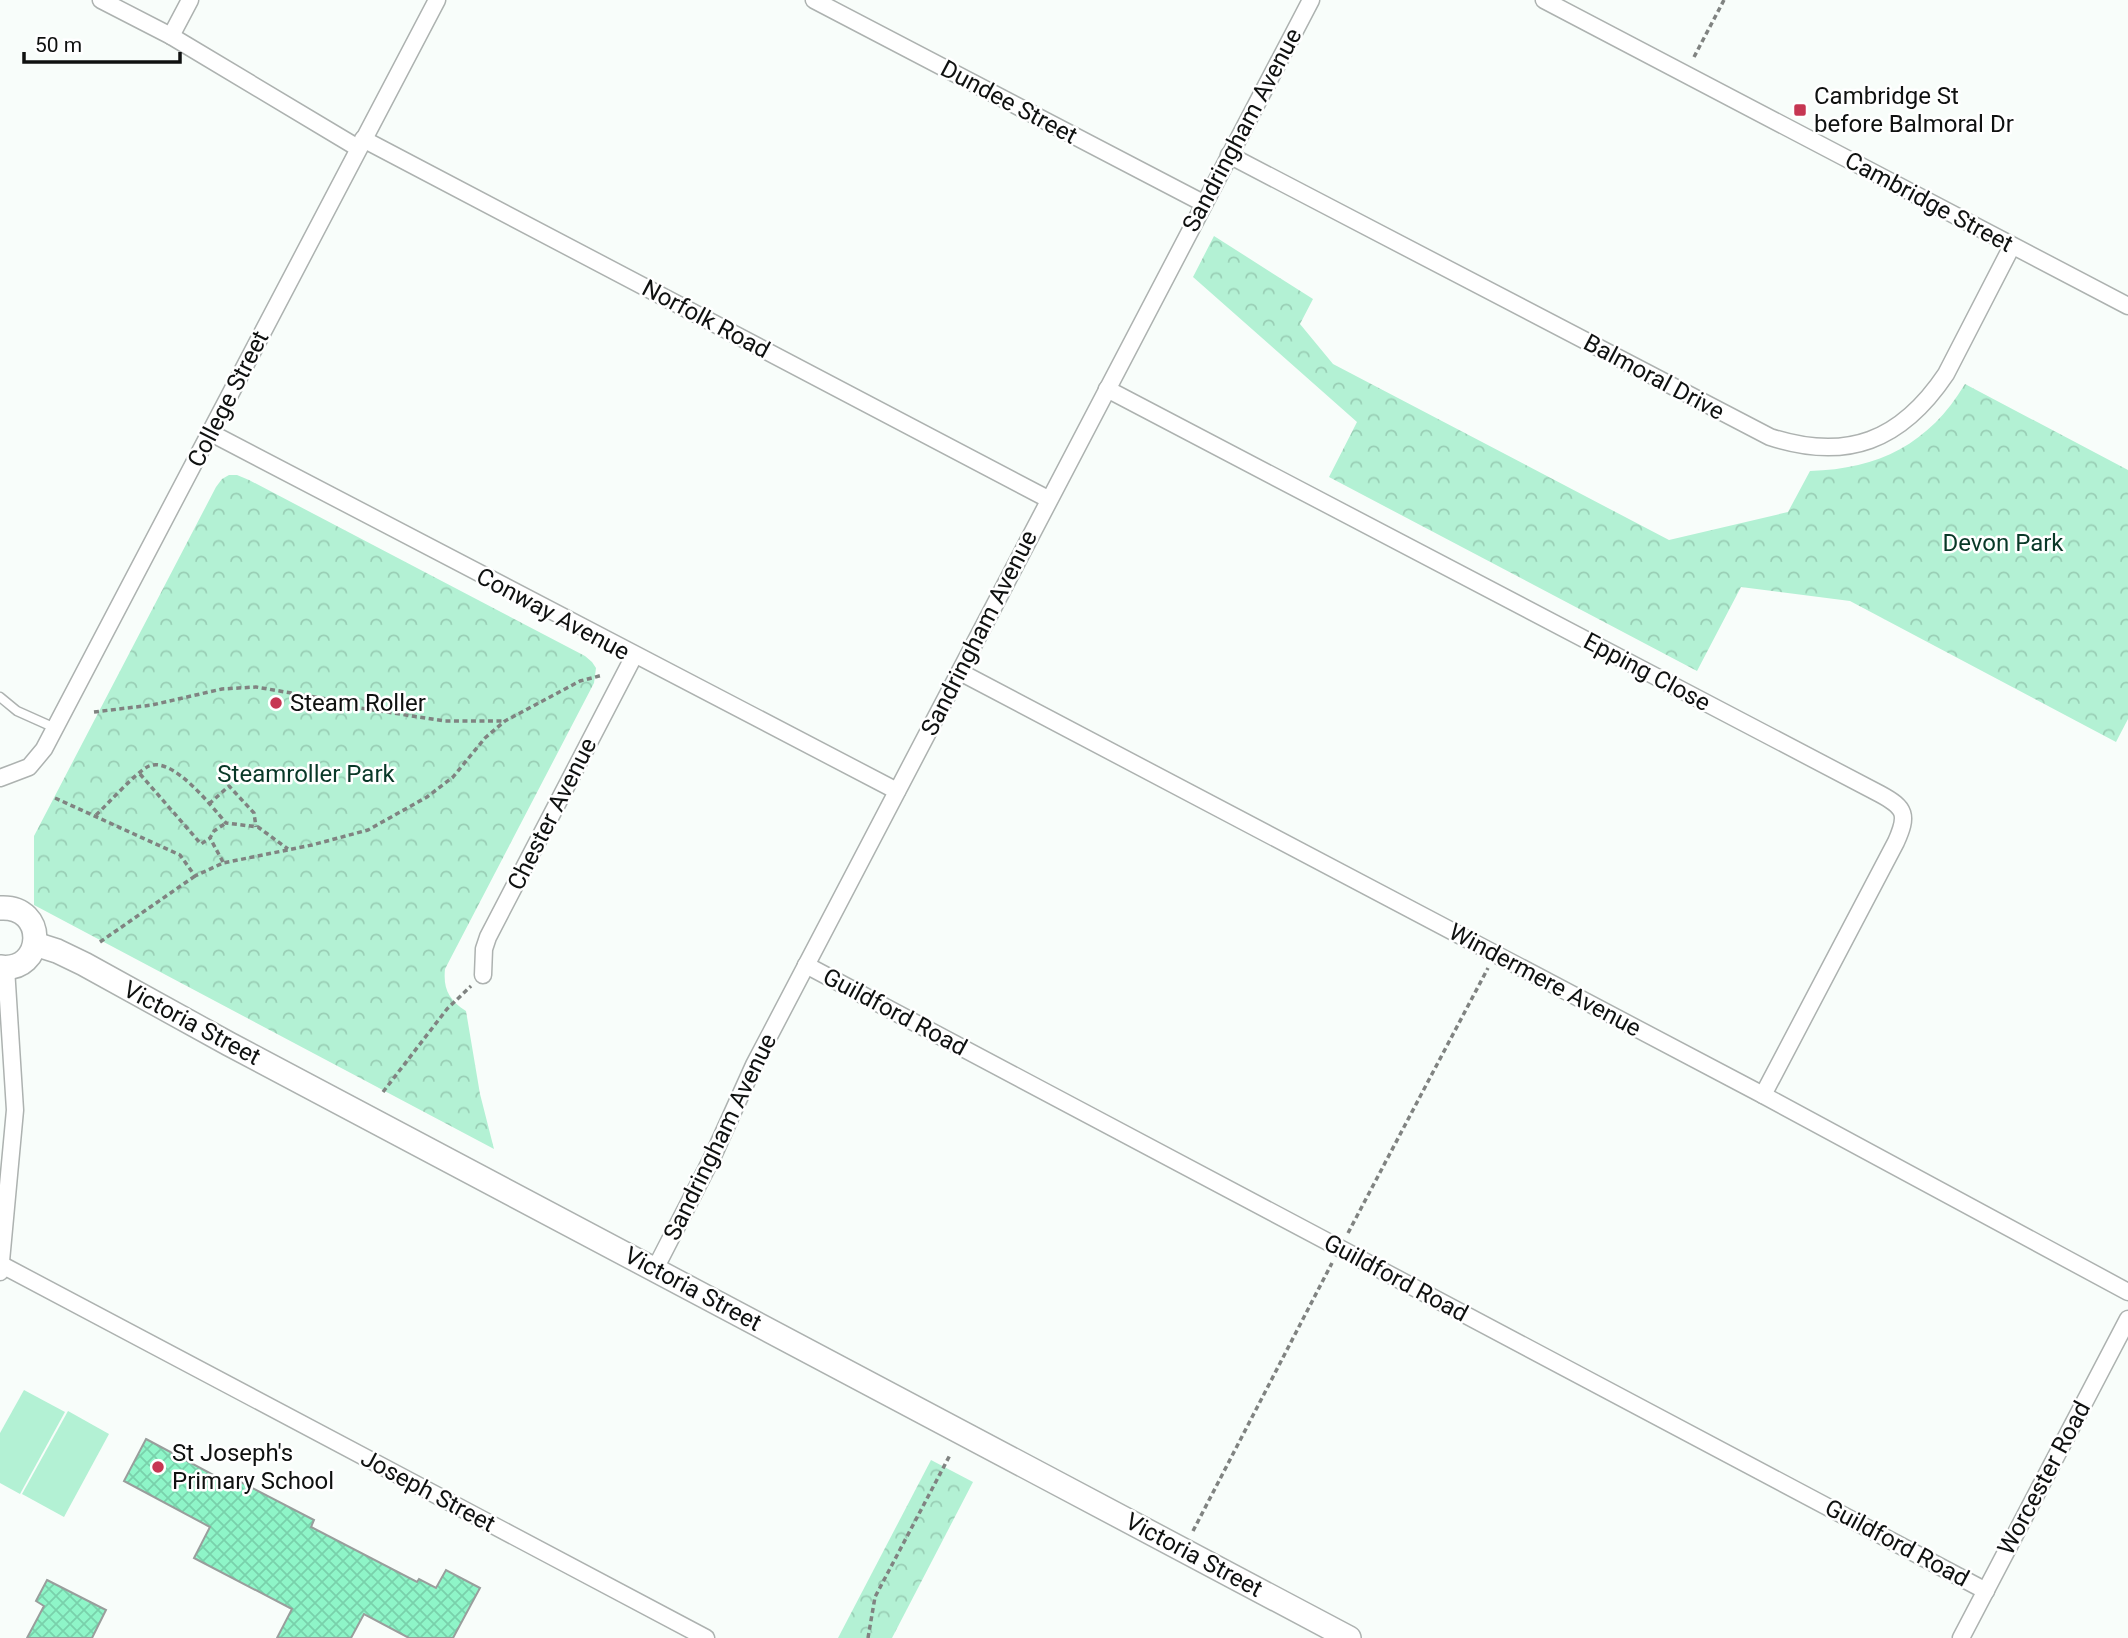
<svg xmlns="http://www.w3.org/2000/svg" width="2128" height="1638" viewBox="0 0 2128 1638" font-family="Roboto,sans-serif">
<style>
.grass{fill:#b3f1d4}
.park{fill:url(#park-crowns)}
.building{fill:url(#building-cross-hatch);stroke:#999e9c;stroke-width:2}
.lines{fill:none;stroke-linecap:round;stroke-linejoin:round}
.lane-casing{stroke:#adb2b0;stroke-width:11}
.street-casing{stroke:#adb2b0;stroke-width:19}
.secondary-casing{stroke:#adb2b0;stroke-width:26}
.path{stroke:#808381;stroke-width:3.5;stroke-dasharray:5 3.5;stroke-linecap:butt}
.lane{stroke:#fff;stroke-width:8}
.street{stroke:#fff;stroke-width:16}
.secondary{stroke:#fff;stroke-width:23}
.poi-dot{fill:#c63652;stroke:#fff;stroke-width:2.5}
.labels{text-anchor:middle;dominant-baseline:central;stroke-width:5;stroke-linejoin:round;paint-order:stroke}
.poi-label{font-size:24px;fill:#0f1110;stroke:#fff;text-anchor:start}
.street-label{font-size:24px;fill:#0f1110;stroke:#fff}
.park-label{font-size:24px;fill:#083827;stroke:#fff}
</style>
<defs>
<pattern id="park-crowns" width="20" height="18" patternUnits="userSpaceOnUse" patternTransform="scale(1.75)"><rect width="20" height="18" fill="#b3f1d4"/><path d="M2 6a3 3 0 1 1 6 0M12 15a3 3 0 1 1 6 0" fill="none" stroke="#99ceb5"/></pattern>
<pattern id="building-cross-hatch" width="8" height="8" patternUnits="userSpaceOnUse" patternTransform="scale(1.75)"><rect width="8" height="8" fill="#8ef5c8"/><path d="M0 0l8 8M0 8l8-8" fill="none" stroke="#79d1ab"/></pattern>
</defs>
<rect width="100%" height="100%" fill="#f8fdfa"/>
<g class="grass">
<polygon points="24,1390 65,1412 20,1494 0,1483 0,1433"/>
<polygon points="68,1411 109,1434 64,1517 22,1494"/>
</g>
<g class="park">
<path d="M1214 236 1313 299 1300 324 1333 364 1669 540 1788 512 1810 471C1879 469 1929 444 1965 384L2128 470V719L2116 742 1850 601 1741 587 1697 671 1329 477 1357 422 1193 277Z"/>
<path d="M229 475H237L249 480 585 656 592 662 596 668 594 683 445 969C443 989 449 1000 466 1011L480 1094 494 1149 34 905V836L216 487 222 479Z"/>
<polygon points="931,1460 973,1482 892,1638 838,1638"/>
</g>
<g class="building">
<polygon points="146,1439 232,1485 235,1479 314,1520 311,1527 417,1582 419,1579 436,1588 446,1570 480,1588 453,1638 409,1638 364,1614 351,1638 277,1638 292,1609 194,1558 210,1527 124,1481"/>
<polygon points="47,1580 106,1610 92,1638 27,1638 44,1606 36,1601"/>
</g>
<g class="lines">
<defs>
<polyline id="lane" points="0,697 17,711 55,728"/>
<g id="street">
<polyline points="101,0 171,36 358,148"/>
<polyline points="814,0 1203,203"/>
<polyline points="1544,0 2128,306"/>
<polyline points="171,36 190,0"/>
<polyline points="363,139 1048,499"/>
<path d="M1229 155 1770 437C1847 462 1901 441 1946 374L2012 246"/>
<path d="M1107 389 1880 794C1906 808 1908 815 1896 842L1763 1095"/>
<polyline points="211,433 897,791"/>
<polyline points="960,672 1763,1095 2128,1292"/>
<polyline points="0,778 29,767 44,749 437,0"/>
<polyline points="806,965 1986,1591"/>
<polyline points="483,975 484,949 488,937 634,656"/>
<polyline points="2,1265 706,1638"/>
<polyline points="655,1269 713,1156 754,1065 1311,0"/>
<polyline points="0,1272 15,1110 6,968"/>
<polyline points="1961,1638 2128,1319"/>
</g>
<g id="secondary">
<path d="M0 908C48 905 45 973 0 967"/>
<polyline points="35,944 57,951 84,964 229,1044 1349,1638"/>
</g>
</defs>
<use href="#lane" class="lane-casing"/>
<use href="#street" class="street-casing"/>
<use href="#secondary" class="secondary-casing"/>
<g class="path">
<polyline points="1694,57 1724,0"/>
<polyline points="94,712 152,705 222,689 256,687 338,701 360,708 445,721 505,721"/>
<polyline points="140,774 201,844 210,838"/>
<polyline points="55,798 180,855 195,876 223,863 312,845 368,830 427,797 453,777 485,738 505,721 580,681 603,675"/>
<polyline points="209,804 229,786 254,813 256,827"/>
<path d="M96 815C108 804 136 772 149 766 173 756 212 807 226 823L258 827 288 849"/>
<polyline points="223,862 210,838 214,831 226,823"/>
<polyline points="100,942 195,876"/>
<polyline points="383,1092 447,1009 471,986"/>
<polyline points="1348,1233 1488,968"/>
<polyline points="1193,1531 1332,1263"/>
<polyline points="868,1638 875,1597 950,1455"/>
</g>
<use href="#lane" class="lane"/>
<use href="#street" class="street"/>
<use href="#secondary" class="secondary"/>
</g>
<g class="poi-dot">
<rect x="1793" y="103" width="14" height="14" rx="3.5"/>
<circle cx="276" cy="703" r="7"/>
<circle cx="158" cy="1467" r="7"/>
</g>
<g class="labels">
<g class="poi-label">
<text x="1814" y="96">Cambridge St<tspan x="1814" dy="28">before Balmoral Dr</tspan></text>
<text x="290" y="703">Steam Roller</text>
<text x="172" y="1453">St Joseph's<tspan x="172" dy="28">Primary School</tspan></text>
</g>
<g class="street-label">
<text transform="translate(1009 102) rotate(28)">Dundee Street</text>
<text transform="translate(1242 130) rotate(-62)">Sandringham Avenue</text>
<text transform="translate(1929 202) rotate(28)">Cambridge Street</text>
<text transform="translate(706 319) rotate(28)">Norfolk Road</text>
<text transform="translate(1654 377) rotate(28)">Balmoral Drive</text>
<text transform="translate(228 399) rotate(-63)">College Street</text>
<text transform="translate(553 614) rotate(28)">Conway Avenue</text>
<text transform="translate(979 633) rotate(-63)">Sandringham Avenue</text>
<text transform="translate(1647 672) rotate(28)">Epping Close</text>
<text transform="translate(552 814) rotate(-63)">Chester Avenue</text>
<text transform="translate(1545 980) rotate(28)">Windermere Avenue</text>
<text transform="translate(895 1012) rotate(28)">Guildford Road</text>
<text transform="translate(192 1023) rotate(28)">Victoria Street</text>
<text transform="translate(720 1137) rotate(-64)">Sandringham Avenue</text>
<text transform="translate(1396 1278) rotate(28)">Guildford Road</text>
<text transform="translate(693 1289) rotate(28)">Victoria Street</text>
<text transform="translate(2044 1478) rotate(-62)">Worcester Road</text>
<text transform="translate(428 1491) rotate(28)">Joseph Street</text>
<text transform="translate(1897 1543) rotate(28)">Guildford Road</text>
<text transform="translate(1194 1555) rotate(28)">Victoria Street</text>
</g>
<g class="park-label">
<text x="2003" y="543">Devon Park</text>
<text x="306" y="774">Steamroller Park</text>
</g>
</g>
<path d="M24 52v10h156v-10" fill="none" stroke="#0f1110" stroke-width="3.5"/>
<text x="35" y="52" font-size="21" fill="#0f1110" stroke="#ffffff" stroke-width="5" paint-order="stroke">50 m</text>
</svg>
